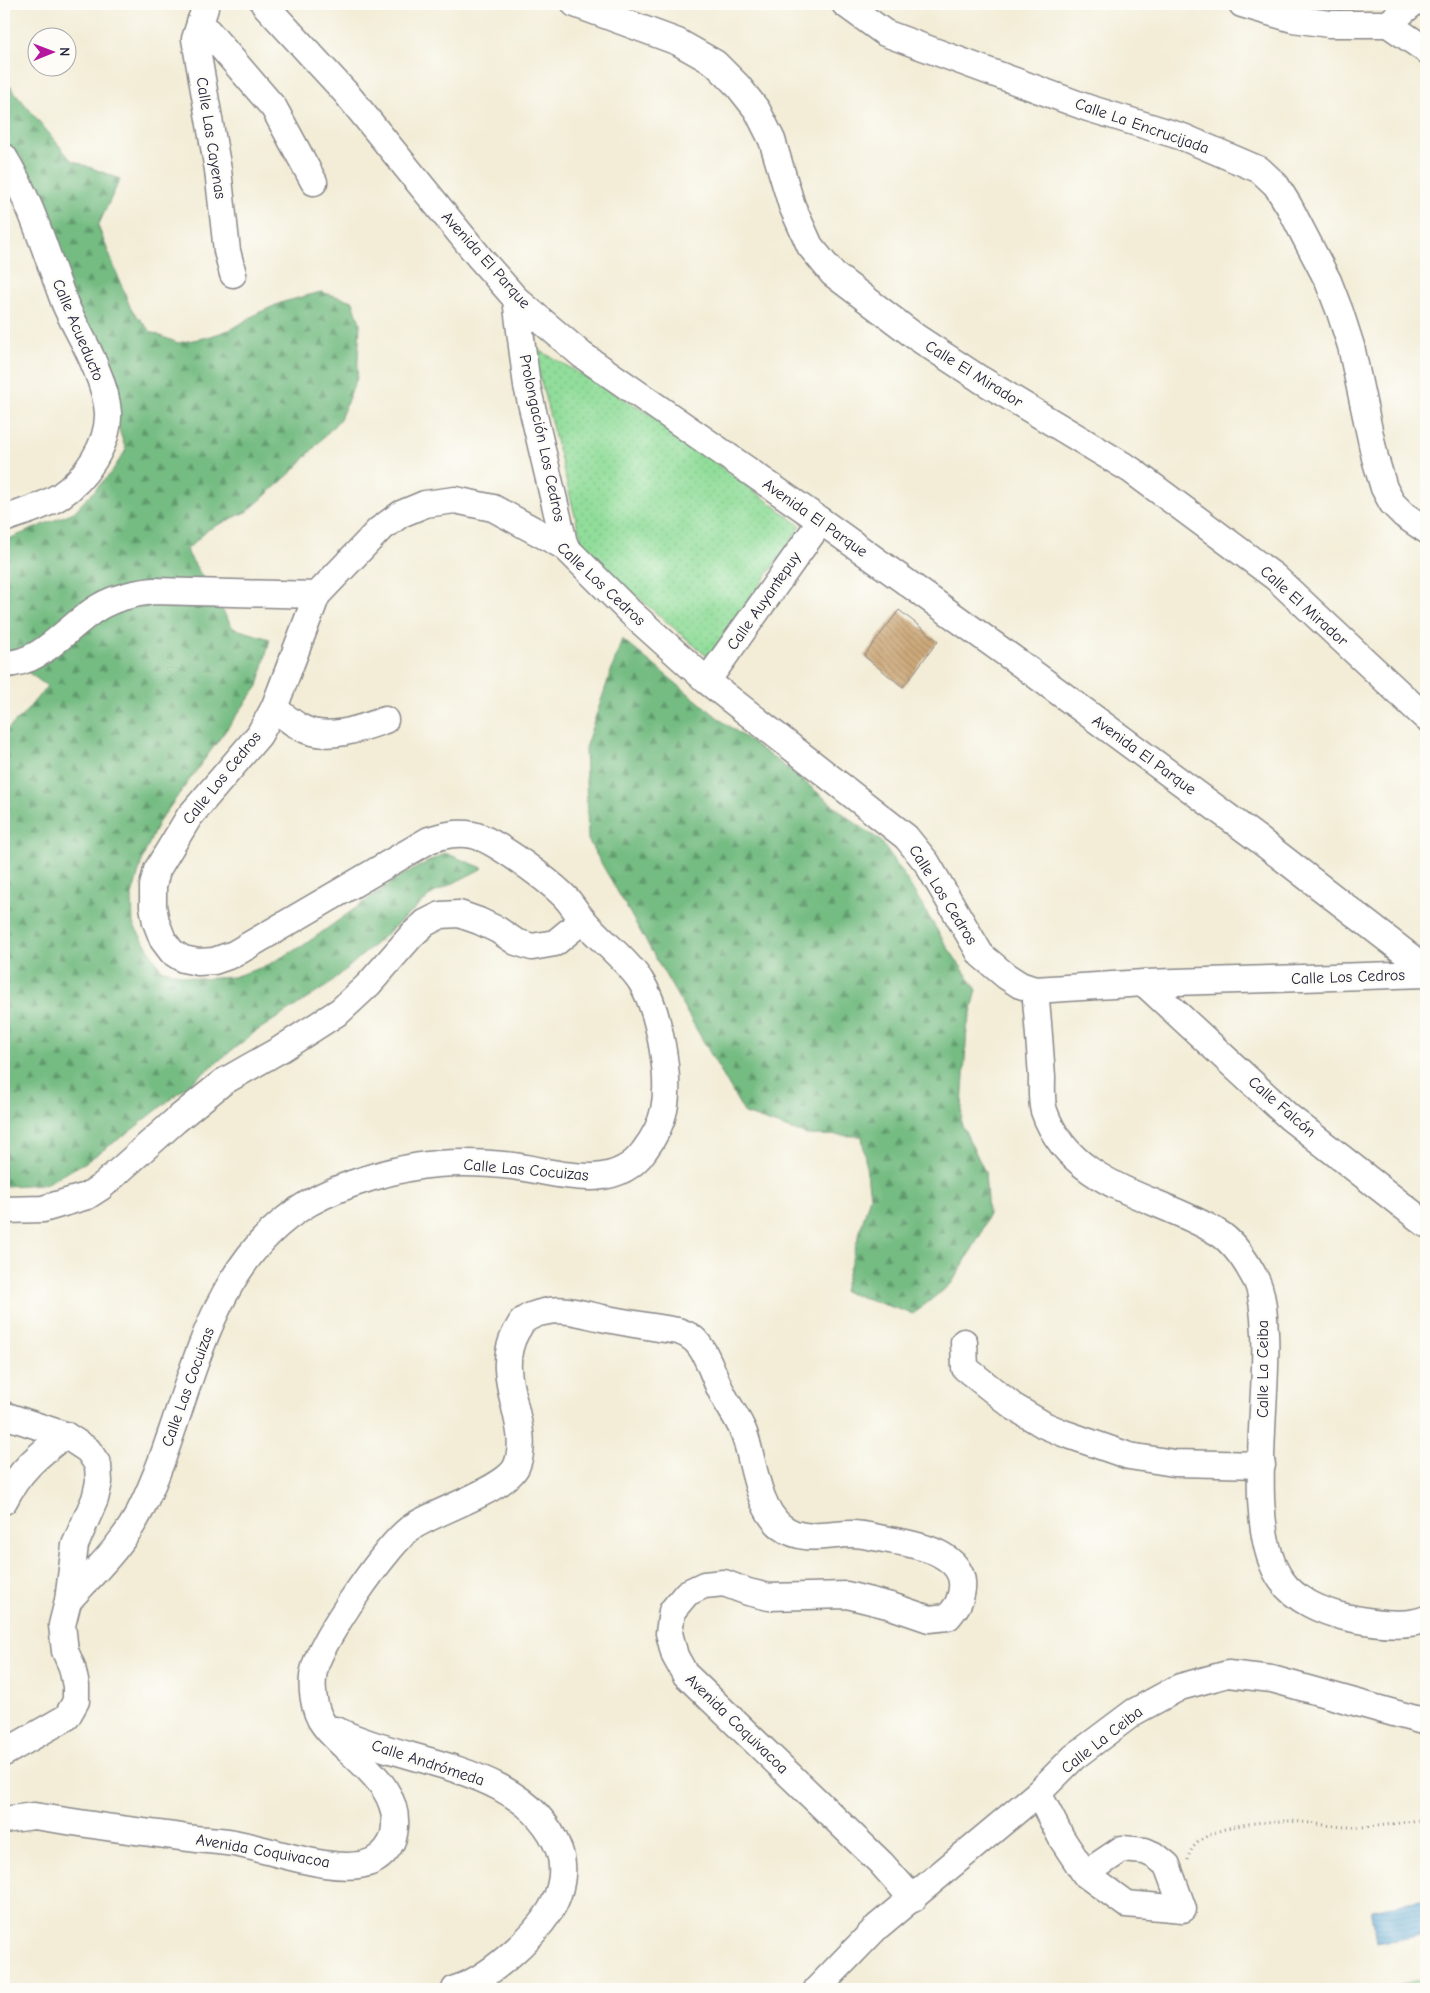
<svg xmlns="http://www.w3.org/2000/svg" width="1430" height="1993" viewBox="0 0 1430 1993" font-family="'Comic Neue',sans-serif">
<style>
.grass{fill:url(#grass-dots);stroke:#5a806a}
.forest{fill:url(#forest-firs);stroke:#4b6f5e}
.garden{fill:#91dd9a;stroke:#5a806a}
.water{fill:url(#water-rules);stroke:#3e6588}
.building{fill:url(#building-back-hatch)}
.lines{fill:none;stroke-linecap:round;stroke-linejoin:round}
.minor-casing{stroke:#8a8889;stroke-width:29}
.path{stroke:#8a8889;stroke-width:3;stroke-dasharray:1 4;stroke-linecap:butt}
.minor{stroke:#fff;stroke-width:26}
.labels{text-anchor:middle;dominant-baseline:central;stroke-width:5;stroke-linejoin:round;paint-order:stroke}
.street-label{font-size:16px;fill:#22223b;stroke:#fdfcf7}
</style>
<defs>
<pattern id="grass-dots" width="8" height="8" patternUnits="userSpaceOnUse" patternTransform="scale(1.25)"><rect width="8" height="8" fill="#91dd9a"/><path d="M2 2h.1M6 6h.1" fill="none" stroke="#7dbd86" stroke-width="1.8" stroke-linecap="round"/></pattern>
<pattern id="forest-firs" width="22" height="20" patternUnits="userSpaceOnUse" patternTransform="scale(1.25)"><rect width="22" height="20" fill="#74bc82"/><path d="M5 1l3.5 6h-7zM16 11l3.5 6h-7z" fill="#5f986c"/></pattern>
<pattern id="water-rules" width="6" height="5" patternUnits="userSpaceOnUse" patternTransform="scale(1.25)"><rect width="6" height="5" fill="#5ba8d4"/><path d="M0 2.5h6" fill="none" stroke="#4b88ad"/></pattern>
<pattern id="building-back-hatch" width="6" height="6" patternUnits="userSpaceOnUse" patternTransform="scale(1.25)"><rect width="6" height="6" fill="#ceaa7b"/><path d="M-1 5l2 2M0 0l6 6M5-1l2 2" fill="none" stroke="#a78a66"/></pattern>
</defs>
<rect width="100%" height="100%" fill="#fdfcf7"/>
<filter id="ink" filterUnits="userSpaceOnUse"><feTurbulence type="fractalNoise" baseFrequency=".02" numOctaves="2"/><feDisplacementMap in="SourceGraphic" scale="10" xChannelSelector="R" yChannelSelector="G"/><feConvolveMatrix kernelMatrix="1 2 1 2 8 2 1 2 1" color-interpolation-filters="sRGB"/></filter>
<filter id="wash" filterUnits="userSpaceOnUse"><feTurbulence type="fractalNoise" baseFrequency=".0096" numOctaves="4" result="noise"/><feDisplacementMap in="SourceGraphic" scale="20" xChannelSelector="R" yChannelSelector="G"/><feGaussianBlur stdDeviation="1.12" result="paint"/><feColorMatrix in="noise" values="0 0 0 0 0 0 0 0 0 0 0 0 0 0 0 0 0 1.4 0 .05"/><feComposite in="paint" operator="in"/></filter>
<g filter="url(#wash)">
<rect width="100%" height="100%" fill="#f3edd7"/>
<polygon class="grass" points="532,346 652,415 801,526 709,658 584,551"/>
<g class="forest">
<polygon points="4,79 71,160 120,179 98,226 131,309 151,332 178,343 208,337 232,329 258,313 283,302 321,292 353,301 360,323 357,378 340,419 294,470 248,511 209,529 186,550 233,628 270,639 258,686 158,823 144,855 132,895 133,924 161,969 197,979 233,977 266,966 304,945 399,877 445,853 483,868 432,894 327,986 255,1032 133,1129 86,1162 45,1184 4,1186 4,732 23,715 47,686 4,655 4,541 74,512 111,473 126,450 47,221 21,157 4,141"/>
<polygon points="622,639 722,721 790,770 850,819 881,841 910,885 946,945 977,990 967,1028 961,1123 985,1172 988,1214 981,1234 952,1283 913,1314 843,1291 870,1196 862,1136 807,1135 745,1114 588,840 585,748"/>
</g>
<polygon class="garden" points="1426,1979 1426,1989 1377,1989"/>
<polygon class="water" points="1426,1899 1426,1935 1377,1943 1371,1909"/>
<g id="blocks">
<polygon class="building" points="899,610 938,641 903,687 864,656"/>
</g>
</g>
<g filter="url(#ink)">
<use href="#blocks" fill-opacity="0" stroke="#8a8889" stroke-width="1"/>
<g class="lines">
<defs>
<g id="minor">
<polyline points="205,4 205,8 195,39 218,170 227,251 233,274"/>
<polyline points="264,4 346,93 480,258 516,299 582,355 821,521 1022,665 1258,839 1426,969"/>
<polyline points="575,4 678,42 715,63 738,86 757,110 772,140 792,206 810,246 833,274 916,337 980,379 1131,470 1275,577 1426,718"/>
<polyline points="845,4 885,33 1088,108 1183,137 1260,170 1276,185 1289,206 1328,281 1340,312 1351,346 1375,458 1384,488 1392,503 1404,515 1426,530"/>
<polyline points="1242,4 1293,19 1329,24 1388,24"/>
<polyline points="200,22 274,108 314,182"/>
<polyline points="1388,24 1426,50"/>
<polyline points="1388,24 1412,4"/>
<path d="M4 157C32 203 46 254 65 304 74 325 87 345 95 366 101 380 107 398 108 413 109 445 85 479 60 496 43 507 23 512 4 519"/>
<polyline points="516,299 527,386 565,547"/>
<path d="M4 664C43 664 68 625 99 607 116 597 135 593 154 591L317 595"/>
<polyline points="707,681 821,521"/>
<path d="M274 708C284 716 294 725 306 730 331 740 362 728 385 720"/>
<polyline points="1144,983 1289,1117 1426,1224"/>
<path d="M1035 990C1038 1019 1040 1048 1042 1077 1042 1087 1041 1101 1044 1111 1071 1188 1156 1195 1217 1232 1234 1242 1246 1261 1255 1278 1263 1291 1264 1317 1265 1333 1269 1398 1244 1530 1282 1581 1295 1600 1323 1612 1345 1617 1367 1622 1405 1628 1426 1619"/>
<polyline points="4,1210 43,1209 87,1196 101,1187 175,1121 223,1082 281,1049 340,1011 369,984 412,935 425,923 441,915 459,914 479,921 498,930 516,942 532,947 555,943 583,920"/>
<polyline points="964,1342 965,1368 1014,1407 1044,1425 1063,1433 1129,1456 1174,1463 1262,1465"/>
<polyline points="4,1415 65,1435 88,1450 98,1465 99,1482 95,1499 75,1545 68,1601 62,1625 65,1651 72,1667 76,1686 76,1701 67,1717 4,1753"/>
<path d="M4 1501C19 1471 39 1454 65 1435"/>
<path d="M68 1601C93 1573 123 1545 140 1511 192 1408 199 1267 309 1203 342 1184 399 1167 437 1164 462 1162 488 1163 513 1166 557 1172 614 1194 644 1151 653 1139 661 1125 664 1110 671 1077 659 1009 640 980 624 957 601 941 583 920 577 913 573 906 567 899 552 883 494 839 473 835 457 832 444 835 429 840L234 954 214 961 198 962 183 959 172 952 163 940 156 922 153 906V886L157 870 189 817 259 735 274 708 317 595 379 530 401 514 425 504 455 500 493 508 565 547 629 611 707 681 906 837 927 863 981 955 1006 976 1020 985 1035 990 1144 983 1426 974"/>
<path d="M336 1730C406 1765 527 1765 559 1850 566 1870 561 1893 550 1911 532 1939 487 1980 455 1989"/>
<polyline points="1038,1793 1062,1839 1085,1874 1126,1904 1183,1909 1167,1865 1156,1856 1145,1851 1122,1849 1085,1874"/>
<path d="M4 1820 34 1816C83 1824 132 1831 181 1837 198 1840 216 1840 234 1843 269 1849 340 1877 373 1861 383 1856 392 1845 394 1834 404 1784 349 1758 324 1725 313 1711 310 1683 315 1667 322 1639 388 1543 412 1527 435 1511 508 1489 517 1465 533 1423 491 1377 516 1332 517 1331 521 1323 522 1322 527 1317 537 1313 544 1312 563 1307 583 1314 602 1318 627 1323 652 1327 678 1331 687 1334 693 1337 699 1345 709 1357 714 1379 722 1393 729 1407 738 1418 744 1433 754 1461 757 1508 782 1527 803 1543 828 1534 852 1534 864 1534 877 1538 889 1540 921 1545 976 1556 959 1601 957 1607 952 1612 948 1617L929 1619 891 1606 847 1595 769 1597 748 1592 724 1583 704 1585 687 1593 672 1611 669 1633 675 1656 685 1674 881 1863 913 1899"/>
<polyline points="817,1989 877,1927 1038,1793 1074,1757 1134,1712 1180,1687 1228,1674 1272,1679 1426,1722"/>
</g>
</defs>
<use href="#minor" class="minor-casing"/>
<path class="path" d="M1188 1860C1192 1826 1261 1821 1288 1821 1311 1822 1334 1828 1357 1827 1380 1827 1404 1822 1426 1819"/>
<use href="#minor" class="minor"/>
</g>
</g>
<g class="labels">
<g class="street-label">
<text transform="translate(1142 126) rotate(19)">Calle La Encrucijada</text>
<text transform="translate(211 138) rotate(81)">Calle Las Cayenas</text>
<text transform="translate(486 260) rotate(48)">Avenida El Parque</text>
<text transform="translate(78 330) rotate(67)">Calle Acueducto</text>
<text transform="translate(974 374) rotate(32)">Calle El Mirador</text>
<text transform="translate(542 438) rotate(78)">Prolongación Los Cedros</text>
<text transform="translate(815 518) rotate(35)">Avenida El Parque</text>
<text transform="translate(601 584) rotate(43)">Calle Los Cedros</text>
<text transform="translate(764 601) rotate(-55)">Calle Auyantepuy</text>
<text transform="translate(1304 606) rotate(42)">Calle El Mirador</text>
<text transform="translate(1144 755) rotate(36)">Avenida El Parque</text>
<text transform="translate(222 778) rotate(-51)">Calle Los Cedros</text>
<text transform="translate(943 895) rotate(58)">Calle Los Cedros</text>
<text transform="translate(1348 977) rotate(-2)">Calle Los Cedros</text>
<text transform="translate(1282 1107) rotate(41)">Calle Falcón</text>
<text transform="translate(526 1170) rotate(5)">Calle Las Cocuizas</text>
<text transform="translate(1263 1369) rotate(-90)">Calle La Ceiba</text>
<text transform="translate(188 1387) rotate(-70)">Calle Las Cocuizas</text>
<text transform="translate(737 1724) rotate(44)">Avenida Coquivacoa</text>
<text transform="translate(1102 1740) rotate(-38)">Calle La Ceiba</text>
<text transform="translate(428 1763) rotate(18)">Calle Andrómeda</text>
<text transform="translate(263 1851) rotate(10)">Avenida Coquivacoa</text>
</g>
</g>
<rect width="1430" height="1993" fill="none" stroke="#fdfcf7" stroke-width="20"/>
<g transform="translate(52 52) rotate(89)"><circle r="24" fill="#fdfcf7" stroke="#a5a5ac"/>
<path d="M0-4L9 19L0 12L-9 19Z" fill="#b5179e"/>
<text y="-8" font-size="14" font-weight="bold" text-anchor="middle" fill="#22223b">N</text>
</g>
</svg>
